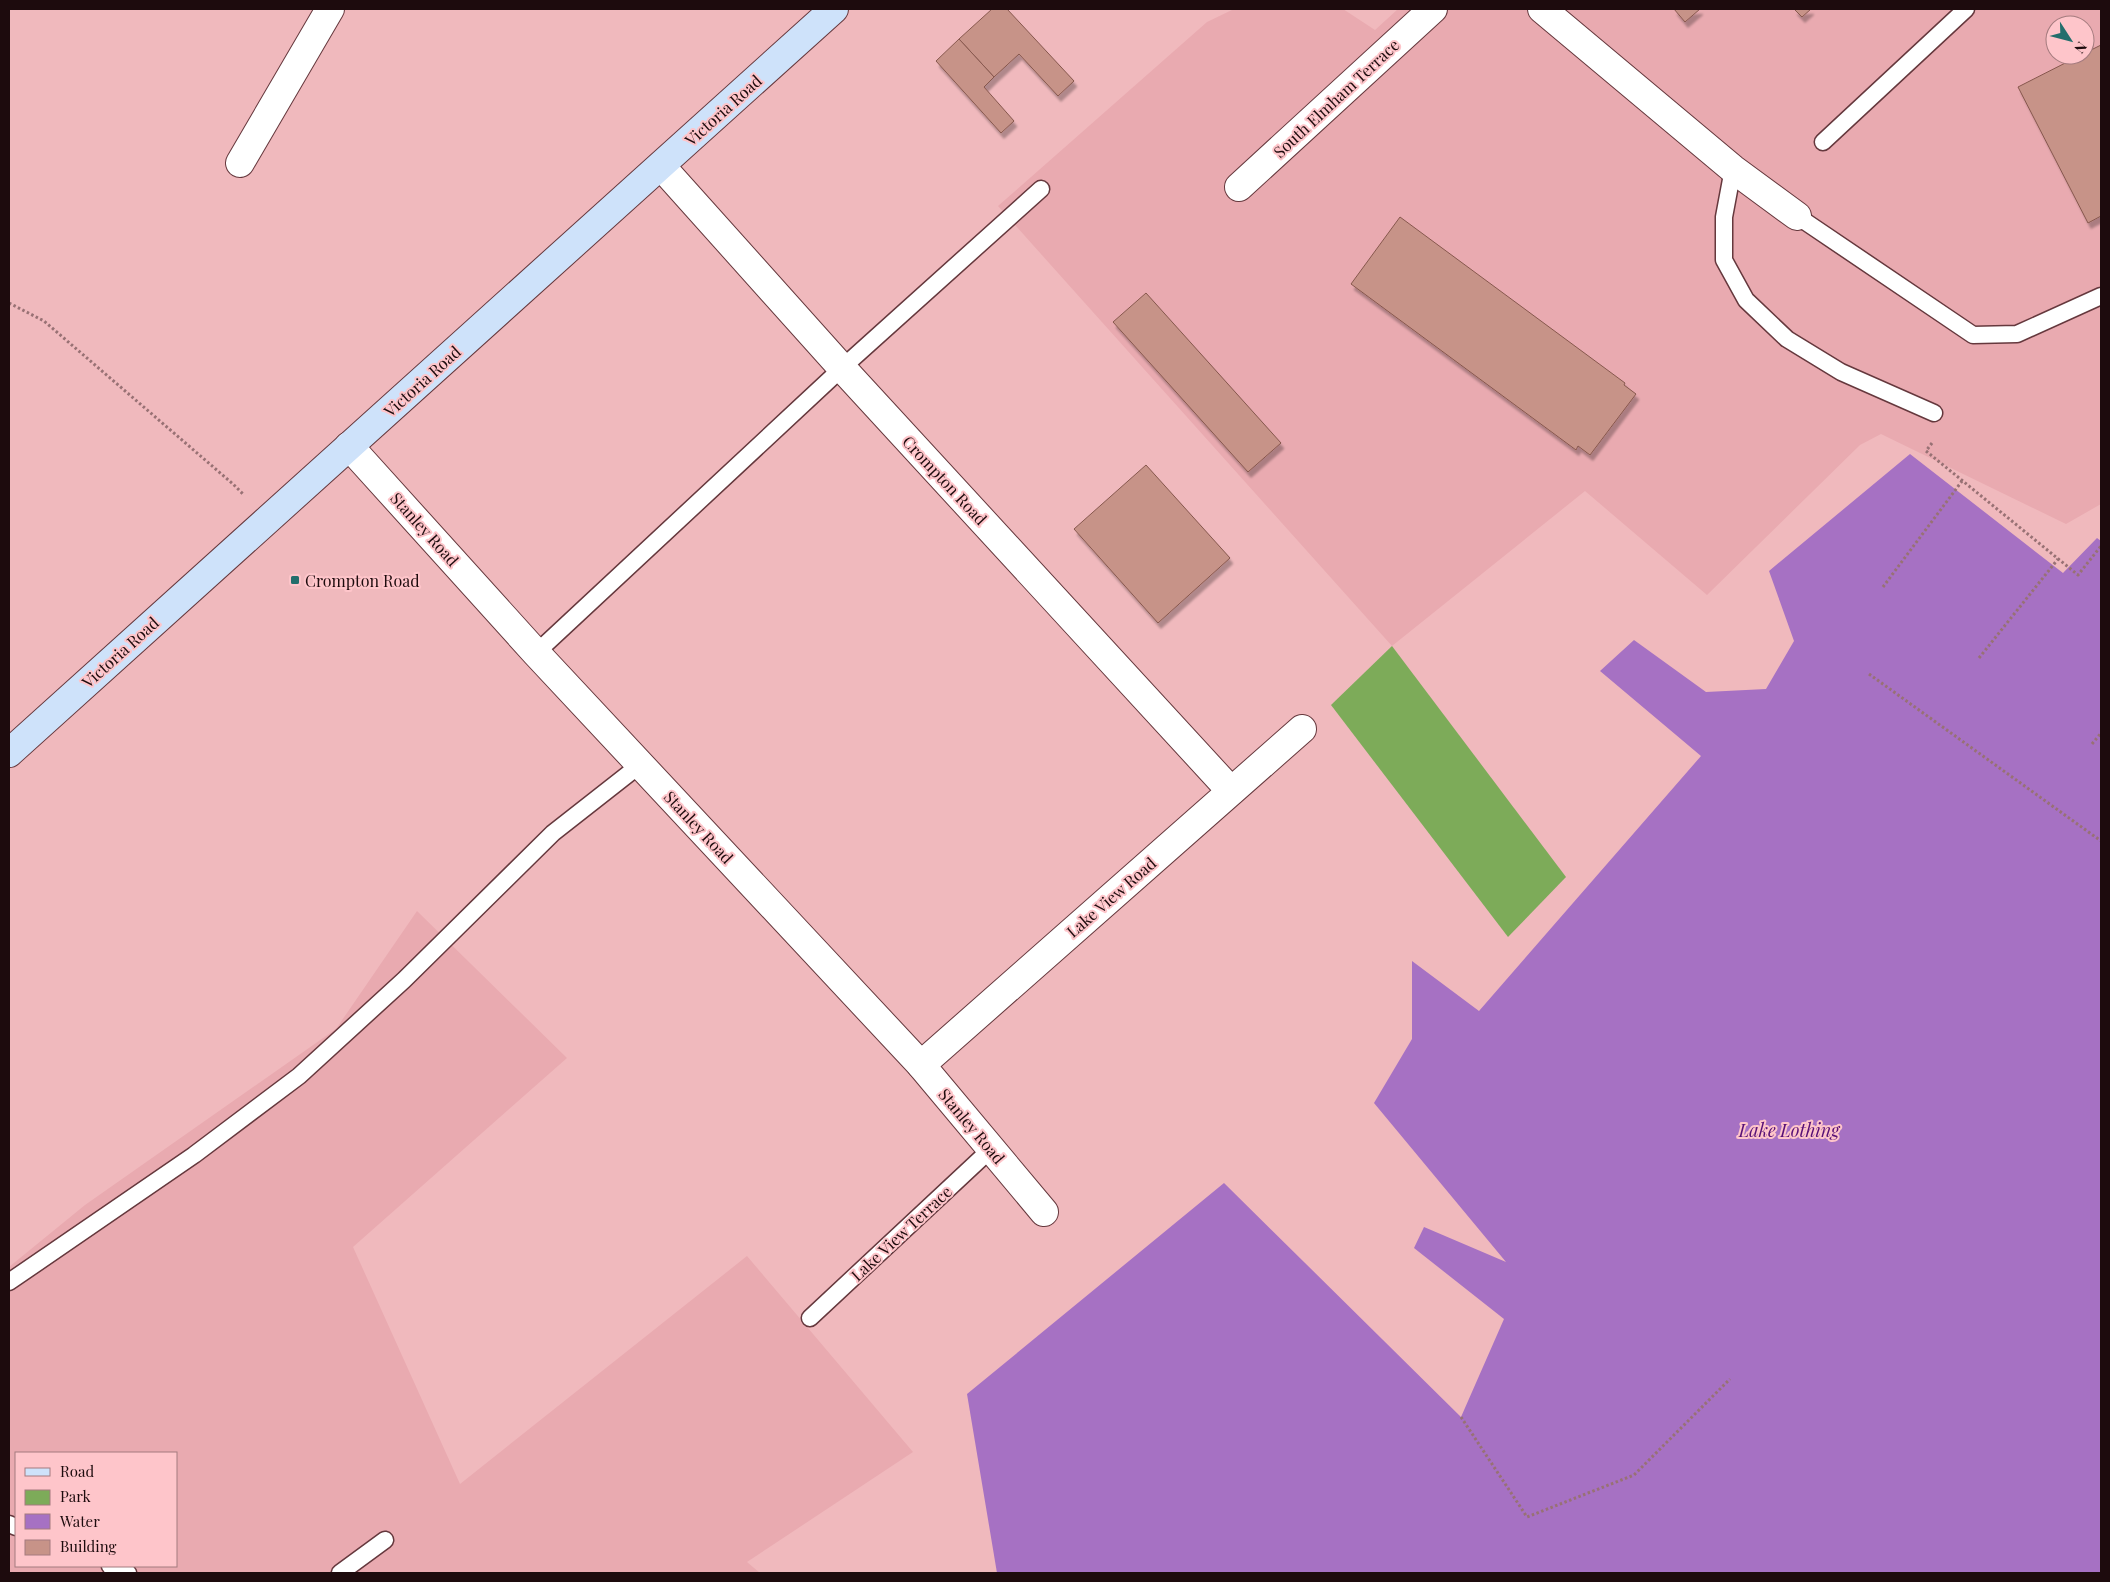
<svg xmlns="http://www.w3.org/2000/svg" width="2110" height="1582" viewBox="0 0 2110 1582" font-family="'Playfair Display',serif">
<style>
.built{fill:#e9aab0;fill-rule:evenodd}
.green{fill:#7dab59}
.water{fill:#a671c3}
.building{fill:#c79388;stroke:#87584e;filter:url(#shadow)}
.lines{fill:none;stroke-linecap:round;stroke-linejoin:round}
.lane-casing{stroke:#65383d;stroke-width:19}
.street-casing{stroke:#65383d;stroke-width:30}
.secondary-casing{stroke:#65383d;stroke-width:30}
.path{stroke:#987174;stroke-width:3;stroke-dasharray:2.5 2.5;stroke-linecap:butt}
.lane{stroke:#fff;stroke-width:16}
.street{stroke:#fff;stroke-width:28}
.secondary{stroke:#cee2fa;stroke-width:28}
.poi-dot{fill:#236e6c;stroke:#fec5ca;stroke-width:2}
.labels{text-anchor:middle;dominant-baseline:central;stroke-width:4;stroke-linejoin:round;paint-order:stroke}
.street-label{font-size:16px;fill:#1d0b0d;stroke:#fec5ca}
.poi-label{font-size:16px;fill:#1d0b0d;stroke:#fec5ca;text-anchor:start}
.water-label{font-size:18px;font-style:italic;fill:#581076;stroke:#fec5ca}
</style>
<defs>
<filter id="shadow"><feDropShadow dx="3" dy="5.5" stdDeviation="1" flood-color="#0004"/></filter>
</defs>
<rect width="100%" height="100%" fill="#f0b9bd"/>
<g class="built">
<path d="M1234 9H1343L1375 30 1398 9H2101V504L2066 524 1881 434 1860 445 1707 595 1585 491 1392 646 998 206 1207 22ZM2055 25H2085V55H2055Z"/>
<path d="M417 911 567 1058 353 1247 460 1484 747 1256 913 1452 747 1562 760 1573H9V1267L85 1205 336 1029ZM16 1453H176V1566H16Z"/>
</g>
<polygon class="green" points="1392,646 1566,877 1508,937 1331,705"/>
<polygon class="water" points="1910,454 2063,573 2097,538 2101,541 2101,1573 997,1573 967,1394 1224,1183 1461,1417 1504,1319 1414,1248 1424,1227 1506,1262 1374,1103 1412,1039 1412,961 1479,1011 1701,756 1600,671 1634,640 1706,692 1766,689 1794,641 1769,571"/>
<g class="building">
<polygon points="992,9 1007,9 1074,81 1058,96 1019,54 994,77 959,39"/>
<polygon points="1674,9 1700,9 1685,22"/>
<polygon points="1794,9 1811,9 1802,17"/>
<polygon points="959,39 994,77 984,87 1014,121 1001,133 936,61"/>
<polygon points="2101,45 2101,216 2088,223 2018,87 2081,55 2085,55 2085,53"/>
<polygon points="1400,217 1625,383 1624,385 1636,394 1590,455 1578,446 1576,450 1351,284"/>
<polygon points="1146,293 1281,443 1248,472 1113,322"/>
<polygon points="1146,465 1230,558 1158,623 1074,529"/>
</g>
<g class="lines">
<defs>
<g id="lane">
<polyline points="1823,142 1966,9"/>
<polyline points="1733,169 1724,217 1724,260 1746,300 1787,339 1841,372 1934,413"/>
<polyline points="1797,216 1973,335 2017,334 2101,296"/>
<polyline points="536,653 842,368 1041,189"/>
<polyline points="9,1282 194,1155 299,1076 404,980 553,833 641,764"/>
<polyline points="810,1318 991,1149"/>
<polyline points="9,1524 16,1527"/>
<polyline points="110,1566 128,1573"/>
<polyline points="340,1573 385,1540"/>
</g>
<g id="street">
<polyline points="1542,9 1733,169 1797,216"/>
<polyline points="240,163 330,9"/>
<polyline points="661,166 842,368 1231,791"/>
<polyline points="1239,187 1433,9"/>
<polyline points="349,446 536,653 921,1065 1044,1212"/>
<polyline points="921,1065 1302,729"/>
</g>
<polyline id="secondary" points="9,753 834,9"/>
</defs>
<use href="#lane" class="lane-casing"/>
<use href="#street" class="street-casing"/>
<use href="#secondary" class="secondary-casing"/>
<g class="path">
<polyline points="9,303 44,321 233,484 244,495"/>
<polyline points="1932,443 1926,451 2078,575 2101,546"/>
<polyline points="1883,587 1962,481"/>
<polyline points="1979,658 2058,559"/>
<polyline points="1869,674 2101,841"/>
<polyline points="2092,744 2101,733"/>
<polyline points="1461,1417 1527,1517 1634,1475 1730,1379"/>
</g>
<use href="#lane" class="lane"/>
<use href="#street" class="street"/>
<use href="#secondary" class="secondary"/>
</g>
<rect class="poi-dot" x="290" y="575" width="10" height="10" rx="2.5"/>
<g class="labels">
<g class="street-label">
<text transform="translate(1336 98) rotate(-43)">South Elmham Terrace</text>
<text transform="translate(723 110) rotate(-42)">Victoria Road</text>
<text transform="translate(422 381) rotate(-42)">Victoria Road</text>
<text transform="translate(945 480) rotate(47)">Crompton Road</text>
<text transform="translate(425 529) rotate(48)">Stanley Road</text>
<text transform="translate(120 652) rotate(-42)">Victoria Road</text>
<text transform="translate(699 827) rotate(47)">Stanley Road</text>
<text transform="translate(1111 897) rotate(-41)">Lake View Road</text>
<text transform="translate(972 1126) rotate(50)">Stanley Road</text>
<text transform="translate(901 1233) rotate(-43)">Lake View Terrace</text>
</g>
<g class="poi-label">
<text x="305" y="580">Crompton Road</text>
</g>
<g class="water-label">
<text x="1789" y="1130">Lake Lothing</text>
</g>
</g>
<rect width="2110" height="1582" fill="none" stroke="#1d0b0d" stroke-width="20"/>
<rect x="15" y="1452" width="162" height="115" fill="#fec5ca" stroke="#a47b7e"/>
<rect x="25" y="1468" width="25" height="8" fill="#cee2fa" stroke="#a47b7e"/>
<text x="60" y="1477" font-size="15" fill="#1d0b0d">Road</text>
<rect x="25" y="1490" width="25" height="15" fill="#7dab59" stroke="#a47b7e"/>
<text x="60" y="1502" font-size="15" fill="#1d0b0d">Park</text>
<rect x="25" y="1514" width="25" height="15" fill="#a671c3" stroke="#a47b7e"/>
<text x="60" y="1527" font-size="15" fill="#1d0b0d">Water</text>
<rect x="25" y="1540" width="25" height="15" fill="#c79388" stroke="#a47b7e"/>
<text x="60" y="1552" font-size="15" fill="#1d0b0d">Building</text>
<g transform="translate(2070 40) rotate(126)"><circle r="24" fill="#fec5ca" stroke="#a47b7e"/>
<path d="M0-4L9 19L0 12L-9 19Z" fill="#236e6c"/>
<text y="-8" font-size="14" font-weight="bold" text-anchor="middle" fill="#1d0b0d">N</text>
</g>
</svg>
